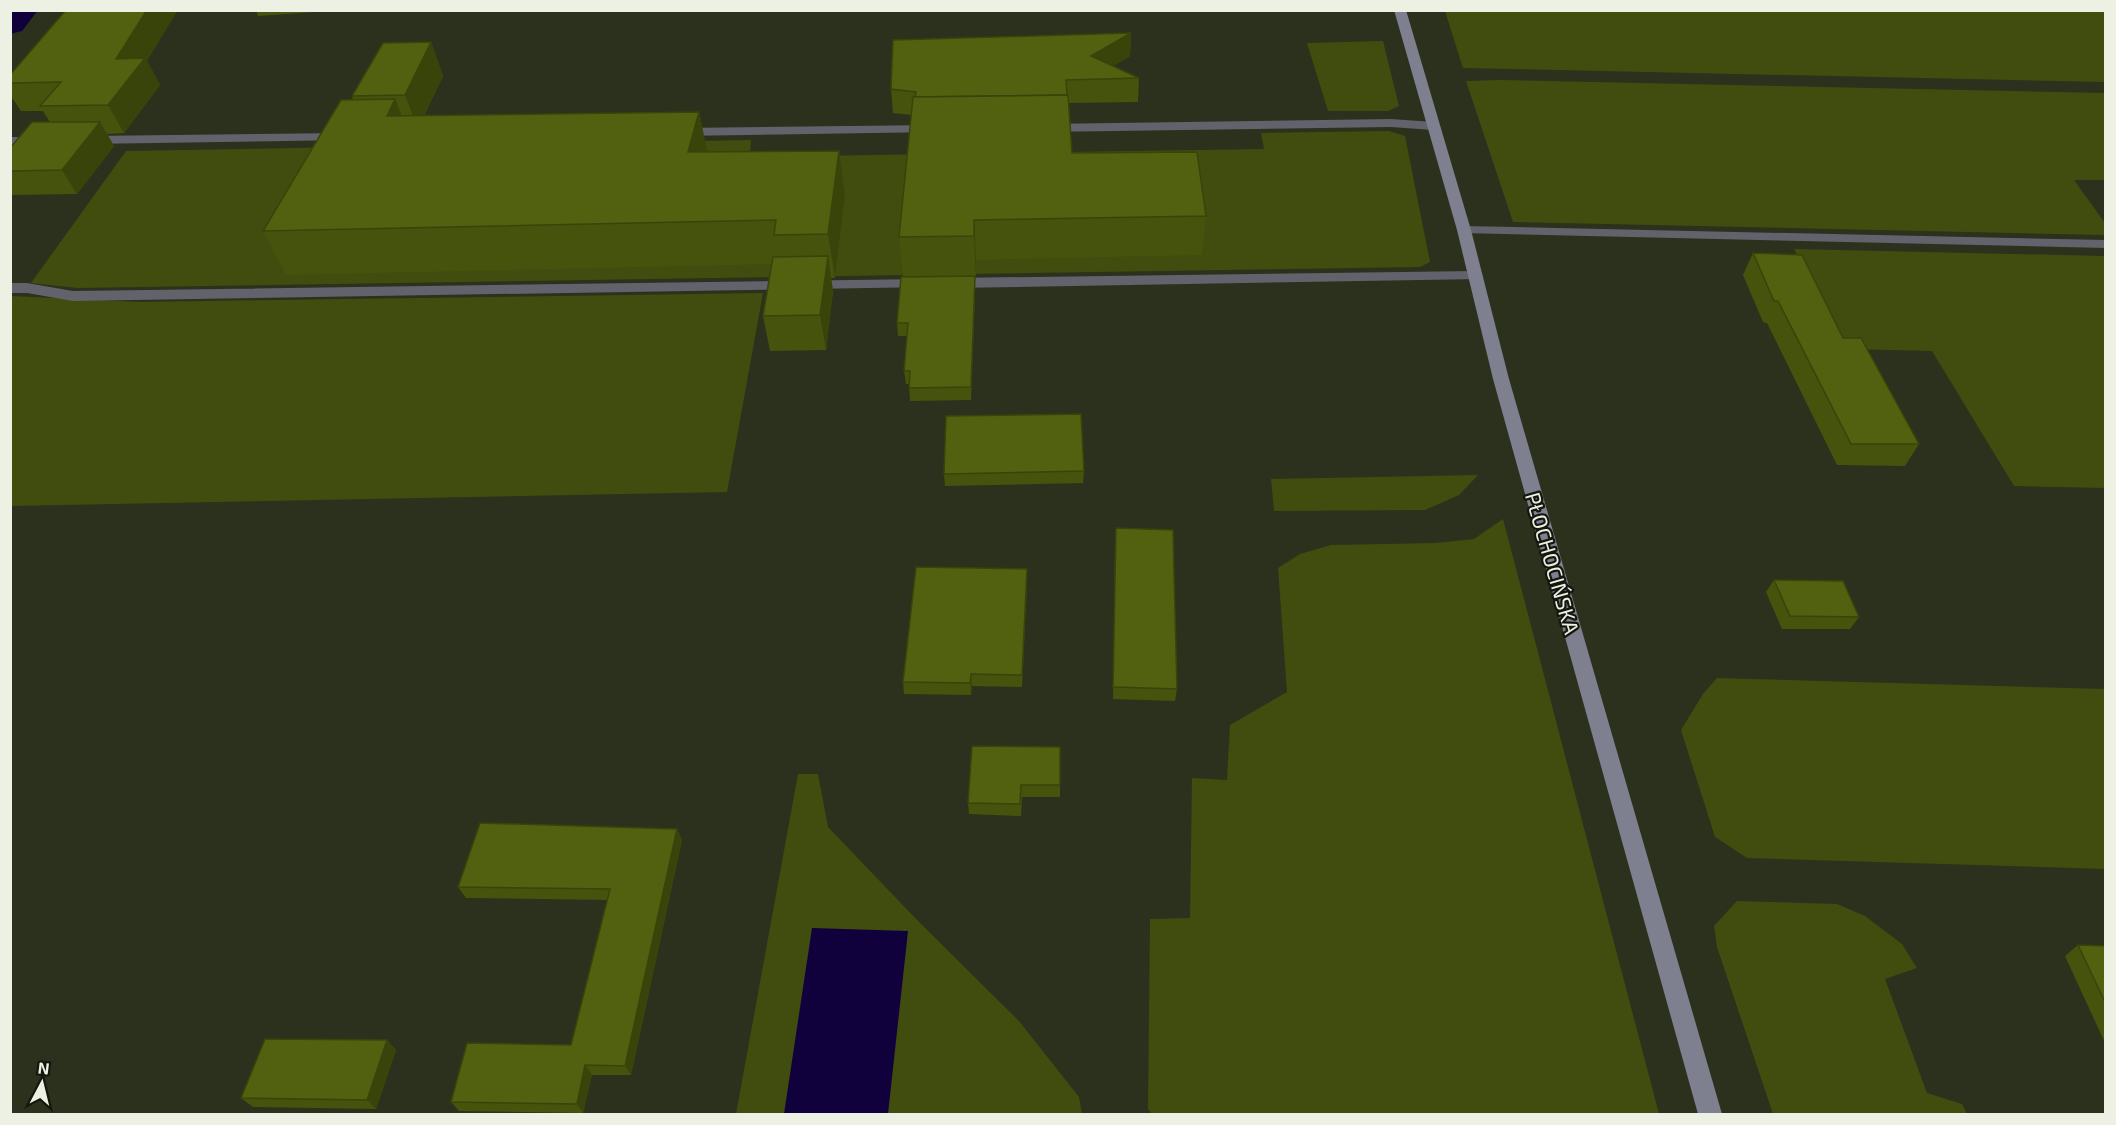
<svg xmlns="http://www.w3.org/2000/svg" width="2116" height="1125" viewBox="0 0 2116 1125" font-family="'Exo 2',sans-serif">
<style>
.green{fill:#404d0e}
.water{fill:#10013d}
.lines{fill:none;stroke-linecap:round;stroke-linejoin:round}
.canal{fill:#10013d;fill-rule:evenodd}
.lane{fill:#61626c;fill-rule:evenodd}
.secondary{fill:#7e7f8f;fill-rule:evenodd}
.wall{fill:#46530d}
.shaded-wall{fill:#39440a}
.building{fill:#51610f;stroke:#39440a;stroke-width:1.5}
.labels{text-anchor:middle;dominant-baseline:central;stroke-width:4.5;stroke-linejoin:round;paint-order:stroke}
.street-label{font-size:21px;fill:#edf1e4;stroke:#15170e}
</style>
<rect width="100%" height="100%" fill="#2b311c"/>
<g class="green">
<polygon points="1445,11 2105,11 2105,82 1463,68"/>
<polygon points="1383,41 1399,106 1388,111 1328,111 1307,43"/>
<polygon points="1499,80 2105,93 2105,180 2074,180 2105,223 2105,235 1513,222 1466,81"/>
<polygon points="1389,131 1405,136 1430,262 1420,267 77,288 31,283 126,151 751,140 750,157 1264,149 1261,133"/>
<polygon points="1794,249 2105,256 2105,488 2014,486 1932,351 1846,349"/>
<polygon points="763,293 727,492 11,506 10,296 140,302"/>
<polygon points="1478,475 1459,495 1425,510 1274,511 1271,479"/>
<polygon points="1503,519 1659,1114 1152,1114 1148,1109 1150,919 1190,918 1192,778 1227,780 1230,725 1287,692 1278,568 1300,554 1331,545 1436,543 1474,539"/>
<polygon points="1717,678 2105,689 2105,869 1747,858 1715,837 1681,730 1703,694"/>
<polygon points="798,774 818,774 828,827 919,922 1019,1021 1079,1097 1082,1114 736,1114"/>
<polygon points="1737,901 1837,904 1865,916 1902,944 1917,968 1885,979 1927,1093 1962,1104 1967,1114 1773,1114 1717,947 1714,926"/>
</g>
<polygon class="water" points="812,928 908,931 888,1114 784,1114"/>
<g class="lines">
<polygon class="canal" points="10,10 38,10 22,31 10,34"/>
<g class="lane">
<polygon points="1391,119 1433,122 1440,126 1433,130 1391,127 1045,132 1038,128 1045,124"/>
<polygon points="933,125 938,126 940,129 938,132 679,136 672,132 679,128"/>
<polygon points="343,133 350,137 348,140 88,144 81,140 88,136"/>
<polygon points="10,137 40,137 47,141 40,145 10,145"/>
<polygon points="1464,226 2106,240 2106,248 1459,233 1457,230"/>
<polygon points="1476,271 1481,273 1483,276 1481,279 952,288 945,283 952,278"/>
<polygon points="925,279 930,281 932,284 930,287 73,301 27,293 10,293 10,283 27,283 73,291"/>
</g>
<polygon class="secondary" points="1394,10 1406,10 1471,230 1509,379 1722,1114 1698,1114 1493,379 1457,230"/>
</g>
<g class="wall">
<polygon points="256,10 344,10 258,16"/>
<polygon points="1131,33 1130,56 1113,66 1139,78 1138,102 1069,103 1072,153 1206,216 1202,255 976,260 976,276 903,277 899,237 911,115 893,113 891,89"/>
<polygon points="431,42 443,76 424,116 699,112 707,152 839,151 845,194 835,278 831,278 833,291 826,350 770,351 763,316 771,264 286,275 263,231 353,100 352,96"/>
<polygon points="147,61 160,85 124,133 107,134 114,146 77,194 10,195 10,148 50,122 43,111 21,111 10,95 10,83"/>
<polygon points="1753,253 1843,338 1919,444 1905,466 1837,465 1767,323 1763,322 1743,275"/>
<polygon points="975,276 975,289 971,400 910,401 909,384 906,384 904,371 907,336 898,336 897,323"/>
<polygon points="1084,471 1083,483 945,486 944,474"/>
<polygon points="1115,541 1177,689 1175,701 1113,699"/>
<polygon points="1027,569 1027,581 1022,687 972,686 971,695 904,694 903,682"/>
<polygon points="1774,580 1859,617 1850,629 1782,629 1766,592"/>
<polygon points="1060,747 1060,797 1022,797 1021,816 969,814 968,803"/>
<polygon points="677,829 682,840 631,1075 592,1075 583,1113 459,1111 451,1102 571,1045 607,900 466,898 458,887"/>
<polygon points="2078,945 2106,946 2106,1045 2065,956"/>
<polygon points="387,1040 396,1050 376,1109 253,1107 241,1098"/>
</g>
<g class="shaded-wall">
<polygon points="147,10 178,10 147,61 160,85 124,133 108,105 116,59"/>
<polygon points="1131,33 1130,56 1090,80 1091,56"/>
<polygon points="431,42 443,76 418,129 405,95"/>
<polygon points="395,99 412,142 387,116"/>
<polygon points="699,112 708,155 688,152"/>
<polygon points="100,122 114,146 77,194 62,170"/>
<polygon points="839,151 845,194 835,278 828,234"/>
<polygon points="974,220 976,260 976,276 974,236"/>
<polygon points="828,256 833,291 826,350 820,315"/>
<polygon points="975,276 975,289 971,400 971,387"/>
<polygon points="1027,569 1027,581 1022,687 1022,675"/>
<polygon points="971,674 972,686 971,695 970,683"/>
<polygon points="677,829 682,840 631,1075 625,1066"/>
<polygon points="387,1040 396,1050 376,1109 367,1100"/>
<polygon points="585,1065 592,1075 583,1113 577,1104"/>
</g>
<g class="building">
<polygon points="66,10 147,10 116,59 145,58 108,105 40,106 61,82 10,83 10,75"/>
<polygon points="1131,33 1091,56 1139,78 1066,80 1067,95 915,97 916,92 891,89 893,40"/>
<polygon points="431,42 405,95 352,96 383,43"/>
<polygon points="1068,95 1072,153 1197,152 1206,216 974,220 974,236 899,237 913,97"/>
<polygon points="395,99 387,116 699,112 688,152 839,151 828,234 774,235 776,220 263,231 341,100"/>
<polygon points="32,122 100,122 62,170 10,171 10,148"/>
<polygon points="1753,253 1802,255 1843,338 1861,338 1919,444 1851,444 1778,301 1774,301"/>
<polygon points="828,256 820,315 763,316 773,257"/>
<polygon points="975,276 971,387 909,388 910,371 904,371 908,323 897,323 901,277"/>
<polygon points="1081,414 1084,471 944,474 946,416"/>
<polygon points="1116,528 1173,530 1177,689 1113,687"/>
<polygon points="916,567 1027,569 1022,675 971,674 970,683 903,682"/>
<polygon points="1774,580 1843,581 1859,617 1790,616"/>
<polygon points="972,746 1060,747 1060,785 1021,785 1020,804 968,803"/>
<polygon points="480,823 677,829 625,1066 585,1065 577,1104 451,1102 467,1043 571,1045 610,889 458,887"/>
<polygon points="2078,945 2106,946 2106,1004"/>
<polygon points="265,1039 387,1040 367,1100 241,1098"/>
</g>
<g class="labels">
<g class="street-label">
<text transform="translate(1553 563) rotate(74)">PŁOCHOCIŃSKA</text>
</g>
</g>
<rect width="2116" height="1125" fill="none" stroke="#edf1e4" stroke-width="24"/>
<g transform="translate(42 1083) rotate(7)" stroke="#15170e" stroke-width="4.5" paint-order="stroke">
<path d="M0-4.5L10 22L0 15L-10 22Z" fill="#edf1e4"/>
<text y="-9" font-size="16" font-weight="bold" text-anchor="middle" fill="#edf1e4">N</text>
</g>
</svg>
